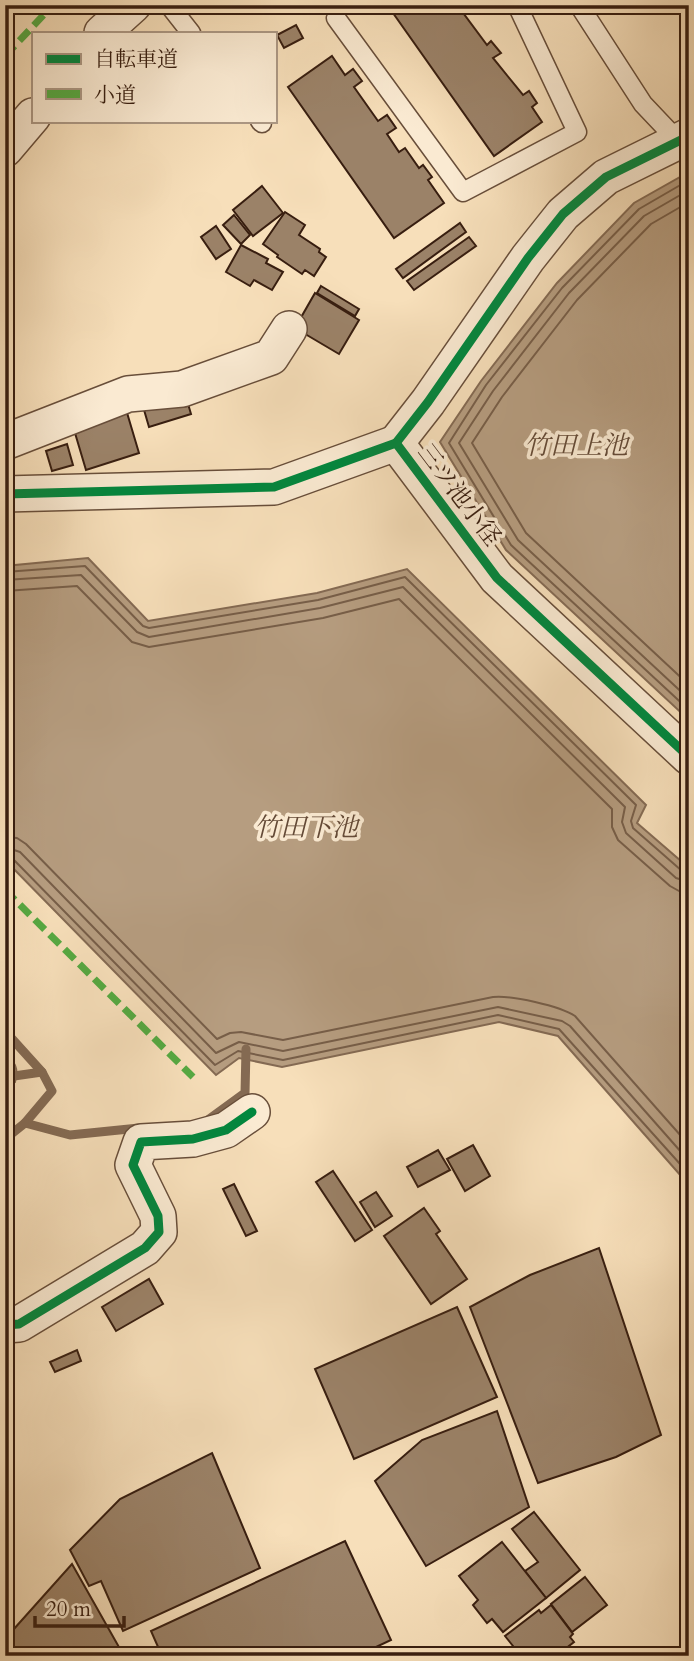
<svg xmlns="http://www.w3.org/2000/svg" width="694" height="1661" viewBox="0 0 694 1661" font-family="Cardo,'Noto Serif JP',serif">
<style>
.water{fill:#b69d80;stroke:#846a53;stroke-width:2}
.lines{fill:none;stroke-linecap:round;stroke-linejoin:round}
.shore{stroke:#775e48;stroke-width:2}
.stream{stroke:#846a53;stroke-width:9}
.building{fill:#9b8268;stroke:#381e10;stroke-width:2}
.service-casing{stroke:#684e3a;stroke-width:21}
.minor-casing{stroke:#684e3a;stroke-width:38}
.service{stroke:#faead2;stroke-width:18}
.minor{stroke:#faead2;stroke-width:35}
.quiet{stroke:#55aa42;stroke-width:7;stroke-dasharray:14 7;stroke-linecap:butt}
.cycleway-casing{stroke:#faead2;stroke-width:13}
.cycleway{stroke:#00873e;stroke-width:9}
.labels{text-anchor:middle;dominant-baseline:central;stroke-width:7;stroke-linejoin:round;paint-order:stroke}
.street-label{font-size:24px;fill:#381e10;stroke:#faead2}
.water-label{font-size:26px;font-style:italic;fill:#644a37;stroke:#faead2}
</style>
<rect width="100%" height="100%" fill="#f7dfba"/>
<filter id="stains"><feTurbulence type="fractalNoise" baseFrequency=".00286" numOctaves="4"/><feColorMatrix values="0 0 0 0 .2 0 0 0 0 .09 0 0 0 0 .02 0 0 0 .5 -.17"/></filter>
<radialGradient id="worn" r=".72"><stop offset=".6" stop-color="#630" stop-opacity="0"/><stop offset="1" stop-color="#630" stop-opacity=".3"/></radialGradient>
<g class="water">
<polygon points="689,172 689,720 506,550 440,442 481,381 557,283 634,203"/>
<polygon points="88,558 148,621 317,593 407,569 646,805 637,823 689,868 689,1185 558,1036 499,1022 282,1067 239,1058 216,1075 5,860 5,566"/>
<path d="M5 1057C17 1061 18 1071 15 1082L5 1087Z"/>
</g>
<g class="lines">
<g class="shore">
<polyline points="689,180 639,209 562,288 486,385 449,443 511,545 689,710"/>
<polyline points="689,190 644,216 569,293 493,391 459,443 518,540 689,699"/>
<polyline points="689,202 651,224 577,300 502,397 472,443 526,533 689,685"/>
<polyline points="5,572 85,566 143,626 149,628 318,600 405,577 636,805 631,821 633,828 682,871 689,873"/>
<polyline points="5,580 81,575 137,632 149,637 320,608 403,587 625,807 622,822 626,833 676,878 689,882"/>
<polyline points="5,591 77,586 132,642 149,647 323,618 399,599 612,809 612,827 618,840 670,886 679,891 689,892"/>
<path d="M5 837 17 838 26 844 217 1039 230 1033 241 1032 283 1040 493 997C511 995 560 1006 575 1016L689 1145"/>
<polyline points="5,847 20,852 216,1053 239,1042 283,1051 498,1007 562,1021 570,1026 689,1161"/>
<polyline points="5,856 13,859 215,1065 238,1051 283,1060 498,1015 559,1029 689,1174"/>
</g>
<g class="stream">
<polyline points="5,1031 42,1072 52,1091 25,1123"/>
<polyline points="7,1077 42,1072"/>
<polyline points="208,1120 245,1093 246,1049"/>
<polyline points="5,1139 25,1123 70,1135 139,1128"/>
</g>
</g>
<g class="building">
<polygon points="404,5 465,5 467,7 461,10 487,45 491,41 501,53 493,58 523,95 529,91 537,103 532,107 542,122 494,156 393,13"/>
<polygon points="296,25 303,38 284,48 277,35"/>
<polygon points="332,56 345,75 353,69 362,81 354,87 378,121 387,115 396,128 387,134 399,152 405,148 419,168 423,165 432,177 428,180 444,203 394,238 288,87"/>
<polygon points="262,186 283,213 253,236 233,210"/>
<polygon points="285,212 305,225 299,235 320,249 319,252 326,257 314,276 305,270 302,274 277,257 278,255 263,244"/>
<polygon points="234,215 250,235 241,244 223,225"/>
<polygon points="460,223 466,232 403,278 396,269"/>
<polygon points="216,226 231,249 216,259 201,237"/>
<polygon points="469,237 476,246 414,290 407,281"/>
<polygon points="241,245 268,259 266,263 283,272 272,290 254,280 250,286 226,272"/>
<polygon points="321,286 359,309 355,316 317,293"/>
<polygon points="315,293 359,320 339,354 295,328"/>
<polygon points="184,390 191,414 149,427 142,403"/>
<polygon points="125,406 139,453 86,470 72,423"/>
<polygon points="67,444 73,465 52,471 46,451"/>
<polygon points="473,1145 490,1176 465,1191 447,1159"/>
<polygon points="438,1150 450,1170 418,1187 407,1167"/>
<polygon points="333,1171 372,1230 355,1241 316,1182"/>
<polygon points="234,1184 257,1231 246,1236 223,1189"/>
<polygon points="376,1192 392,1216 375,1227 360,1202"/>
<polygon points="424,1208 440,1231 436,1234 467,1279 431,1304 384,1236"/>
<polygon points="599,1248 661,1435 616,1457 538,1483 470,1307 530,1275"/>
<polygon points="149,1279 163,1304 116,1331 102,1307"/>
<polygon points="457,1307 497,1397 354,1459 315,1369"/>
<polygon points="77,1350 81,1361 55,1372 50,1362"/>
<polygon points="497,1411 529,1507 426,1566 375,1481 422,1440"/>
<polygon points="212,1453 260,1568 123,1631 101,1581 89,1586 70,1550 120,1499"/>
<polygon points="534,1512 580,1570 546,1598 525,1571 538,1562 512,1529"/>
<polygon points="345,1541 391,1640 357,1656 162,1656 151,1631"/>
<polygon points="502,1542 546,1598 503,1632 492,1619 487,1623 473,1605 478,1600 459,1576"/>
<polygon points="72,1564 124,1656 5,1656 5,1639"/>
<polygon points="585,1577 607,1605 572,1632 551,1604"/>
<polygon points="551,1605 573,1634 570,1637 574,1642 556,1656 521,1656 505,1636 539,1610 541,1613"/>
</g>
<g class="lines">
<defs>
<g id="service">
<polyline points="169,5 191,33"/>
<polyline points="579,5 643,104 678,141"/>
<polyline points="336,18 463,192 577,132 517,5"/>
<polyline points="260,121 262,123"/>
</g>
<g id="minor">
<polyline points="102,33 133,5"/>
<polyline points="5,149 33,116"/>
<polyline points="5,442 128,394 182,389 271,357 289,329"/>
<polyline points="396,443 428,402 528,258 563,214 606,177 689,136"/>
<polyline points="396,443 497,578 689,757"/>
<polyline points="5,494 274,487 396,443"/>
<polyline points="5,1325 19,1324 145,1248 159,1232 158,1216 133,1165 141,1142 193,1139 226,1130 252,1112"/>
</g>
</defs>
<use href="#service" class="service-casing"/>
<use href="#minor" class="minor-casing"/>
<use href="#service" class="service"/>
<use href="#minor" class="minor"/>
<g class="quiet">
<polyline points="5,56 53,5"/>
<polyline points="5,890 193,1077"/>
</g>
<defs>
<g id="cycleway">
<polyline points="396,443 428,402 528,258 563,214 606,177 689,136"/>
<polyline points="396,443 497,578 689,757"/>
<polyline points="5,494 274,487 396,443"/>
<polyline points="5,1325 19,1324 145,1248 159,1232 158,1216 133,1165 141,1142 193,1139 226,1130 252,1112"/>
</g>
</defs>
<use href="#cycleway" class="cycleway-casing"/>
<use href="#cycleway" class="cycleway"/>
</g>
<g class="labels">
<g class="street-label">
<text transform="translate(459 495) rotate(53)">三ツ池小径</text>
</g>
<g class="water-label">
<text x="576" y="445">竹田上池</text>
<text x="306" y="827">竹田下池</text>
</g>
</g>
<rect width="694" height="1661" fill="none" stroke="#f7dfba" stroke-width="28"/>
<rect x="7" y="7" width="680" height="1647" fill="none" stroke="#381e10" stroke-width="3.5"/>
<rect x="14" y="14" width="666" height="1633" fill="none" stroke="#381e10" stroke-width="2"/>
<rect x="32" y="32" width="245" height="91" fill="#faead2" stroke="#ac9884" stroke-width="2"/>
<rect x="46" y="54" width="35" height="10" fill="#00873e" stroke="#ac9884" stroke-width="2"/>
<text x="94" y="66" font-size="21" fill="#381e10">自転車道</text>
<rect x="46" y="89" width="35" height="10" fill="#55aa42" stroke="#ac9884" stroke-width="2"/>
<text x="94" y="102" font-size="21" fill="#381e10">小道</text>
<path d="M35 1616v10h89v-10" fill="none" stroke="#381e10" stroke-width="3.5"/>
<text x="46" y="1616" font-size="21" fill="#381e10" stroke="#faead2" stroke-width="5" paint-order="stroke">20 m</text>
<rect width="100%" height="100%" filter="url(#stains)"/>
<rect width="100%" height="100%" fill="url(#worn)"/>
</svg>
